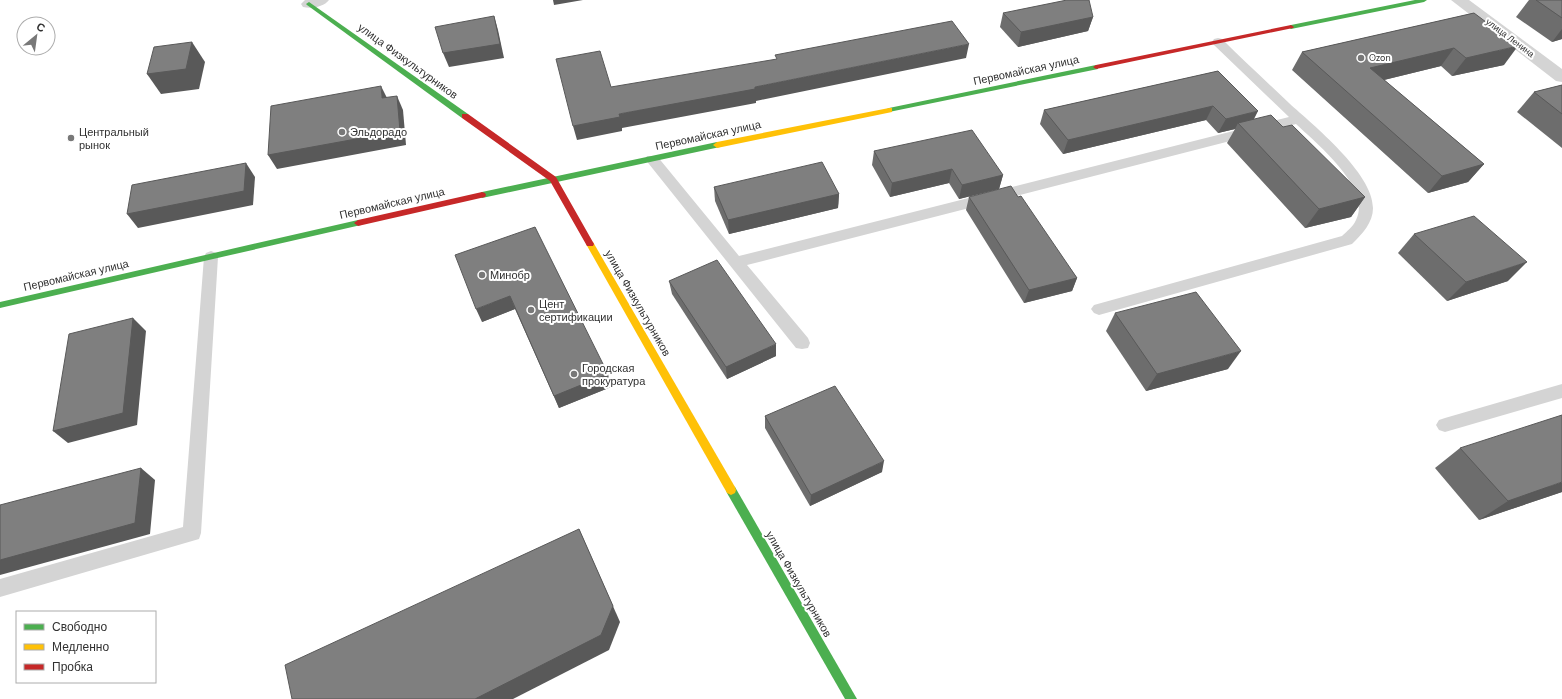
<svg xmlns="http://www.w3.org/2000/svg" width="1562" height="699" viewBox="0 0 1562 699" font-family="'DM Sans',sans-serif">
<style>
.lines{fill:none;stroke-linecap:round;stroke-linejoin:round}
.lane{fill:#d4d4d4;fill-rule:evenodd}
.street{fill:#d4d4d4;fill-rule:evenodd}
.fast{fill:#4caf50;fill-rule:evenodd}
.slow{fill:#ffc107;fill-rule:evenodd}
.jam{fill:#c62828;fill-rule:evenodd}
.wall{fill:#6d6d6d}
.shaded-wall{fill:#595959}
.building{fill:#7f7f7f;stroke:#595959}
.poi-dot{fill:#787878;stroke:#fff;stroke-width:1.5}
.labels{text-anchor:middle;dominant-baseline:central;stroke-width:4;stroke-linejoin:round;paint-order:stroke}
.far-street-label{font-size:9px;fill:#303030;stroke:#fff}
.far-poi-label{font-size:9px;fill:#303030;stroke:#fff;text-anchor:start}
.street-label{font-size:11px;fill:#303030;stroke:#fff}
.poi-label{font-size:11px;fill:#303030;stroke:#fff;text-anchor:start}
</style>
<rect width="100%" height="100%" fill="#fff"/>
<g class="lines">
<g class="lane">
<path d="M1218 38 1222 39C1244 61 1267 82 1289 103 1313 125 1373 173 1373 208 1373 223 1362 234 1352 244L1099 315 1094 313 1091 309 1094 305 1342 236C1347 231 1353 227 1356 220 1372 188 1316 143 1296 124L747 265 808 338 810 343 808 348 802 349 796 348 645 159 647 156H657L739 256 1289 117 1214 45 1212 42 1214 39Z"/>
<polygon points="211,251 216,253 218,257 201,533 199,539 0,597 0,579 183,527 204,257 206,253"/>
<polygon points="1562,384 1562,398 1445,432 1439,430 1436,425 1439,420 1445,418"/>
</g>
<g class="street">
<path d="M329 0C324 7 311 9 303 7L301 4 305 0Z"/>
<polygon points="1451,0 1469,0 1562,69 1562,82 1556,81"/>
</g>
<g class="fast">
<polygon points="1415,0 1427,0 1424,2 1291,29 1288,27 1291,25"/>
<polygon points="309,2 468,114 468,118 462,118 307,5 306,4"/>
<polygon points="1096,65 1098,65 1098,69 889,112 885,110 889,108"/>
<polygon points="717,142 721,145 720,147 482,198 478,195 482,192"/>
<polygon points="358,220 362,223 361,225 0,308 0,302"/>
<polygon points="731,485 735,487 857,699 845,699 727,493 726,490 727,487"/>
</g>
<g class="slow">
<polygon points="889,108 892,108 892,112 717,148 713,145 717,142"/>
<polygon points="590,241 593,242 735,487 736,490 735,493 731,495 727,493 586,244"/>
</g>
<g class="jam">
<polygon points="1291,25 1294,27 1293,28 1096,69 1093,67 1096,65"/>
<polygon points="462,114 468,114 556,177 594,244 593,246 587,246 550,181 462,118"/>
<polygon points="482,192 485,193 486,195 485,197 358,226 354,223 358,220"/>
</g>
</g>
<g class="wall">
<polygon points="1529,0 1562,0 1562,39 1552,42 1516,17"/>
<polygon points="1003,13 1093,17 1088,31 1018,47 1000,27"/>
<polygon points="1474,13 1504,65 1452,76 1441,66 1384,80 1484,164 1468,182 1428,193 1292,70 1302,52"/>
<polygon points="1218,71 1254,119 1283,127 1365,197 1351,217 1305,228 1227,143 1235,129 1218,133 1206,120 1063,154 1040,124 1044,110"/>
<polygon points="1562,85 1562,148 1517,112 1534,92"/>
<polygon points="874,151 1003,175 999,189 959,199 949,183 890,197 872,165"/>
<polygon points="714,187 839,194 838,208 729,234 715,201"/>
<polygon points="969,197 1018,197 1077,278 1072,291 1024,303 966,210"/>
<polygon points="535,227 611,387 559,408 515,309 482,322"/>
<polygon points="1414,234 1508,281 1447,301 1398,253"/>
<polygon points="669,281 776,356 727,379 672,294"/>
<polygon points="1115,313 1228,369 1146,391 1106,331"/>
<polygon points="765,416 882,472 810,506 765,428"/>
<polygon points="1460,448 1562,492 1479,520 1435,468"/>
</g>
<g class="shaded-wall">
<polygon points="553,0 583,0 554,5"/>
<polygon points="494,16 498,30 504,58 449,67 443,53"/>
<polygon points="1093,17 1088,31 1018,47 1021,32"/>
<polygon points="1562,29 1562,39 1552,42"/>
<polygon points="192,42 205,62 199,89 161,94 147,74"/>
<polygon points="969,44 966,58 756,101 756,103 622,128 622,131 577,140 573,126 619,114"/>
<polygon points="1518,46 1504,65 1452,76 1466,58"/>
<polygon points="1454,48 1441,66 1359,86 1370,68"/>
<polygon points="381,86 388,100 382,98"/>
<polygon points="397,96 403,110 406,145 277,169 268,155"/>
<polygon points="1213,106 1206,120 1063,154 1068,140"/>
<polygon points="1258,111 1251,125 1238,123 1235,129 1218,133 1226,119"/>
<polygon points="246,163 255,177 253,205 138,228 127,214"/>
<polygon points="1484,164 1468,182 1428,193 1442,176"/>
<polygon points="952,169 949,183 890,197 892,183"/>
<polygon points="1003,175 999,189 959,199 962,185"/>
<polygon points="839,194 838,208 729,234 728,220"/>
<polygon points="1365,197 1351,217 1305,228 1319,209"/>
<polygon points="1527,262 1508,281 1447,301 1466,282"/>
<polygon points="1077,278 1072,291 1024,303 1029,290"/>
<polygon points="510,296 515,309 482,322 476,309"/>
<polygon points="133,318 146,331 137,425 68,443 53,431"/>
<polygon points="776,344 776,356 727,379 726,367"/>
<polygon points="1241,351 1228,369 1146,391 1157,374"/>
<polygon points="608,374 611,387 559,408 554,396"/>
<polygon points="884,461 882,472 810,506 811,495"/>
<polygon points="141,468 155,480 150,534 0,575 0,560"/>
<polygon points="1562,482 1562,492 1479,520 1508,501"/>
<polygon points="579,529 620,622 609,650 513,699 475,699"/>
</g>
<g class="building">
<polygon points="1067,0 1089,0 1093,17 1021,32 1003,13"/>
<polygon points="1536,0 1562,0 1562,18"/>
<polygon points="1474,13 1518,46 1466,58 1454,48 1370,68 1484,164 1442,176 1302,52"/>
<polygon points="494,16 500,44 443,53 435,27"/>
<polygon points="952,21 969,44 755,87 755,89 619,114 620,117 573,126 556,59 600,51 611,87 777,59 775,55"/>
<polygon points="192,42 186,69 147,74 154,47"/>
<polygon points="1218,71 1258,111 1226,119 1213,106 1068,140 1044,110"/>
<polygon points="1562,85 1562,114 1534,92"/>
<polygon points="381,86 382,98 397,96 400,131 268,155 271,106"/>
<polygon points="1271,115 1283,127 1292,125 1365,197 1319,209 1238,123"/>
<polygon points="972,130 1003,175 962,185 952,169 892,183 874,151"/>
<polygon points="822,162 839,194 728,220 714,187"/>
<polygon points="246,163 244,191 127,214 132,185"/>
<polygon points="1011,186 1018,197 1021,196 1077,278 1029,290 969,197"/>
<polygon points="1474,216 1527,262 1466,282 1414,234"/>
<polygon points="535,227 608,374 554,396 510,296 476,309 455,255"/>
<polygon points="717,260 776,344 726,367 669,281"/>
<polygon points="1196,292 1241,351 1157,374 1115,313"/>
<polygon points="133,318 123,413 53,431 69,334"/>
<polygon points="835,386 884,461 811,495 765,416"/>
<polygon points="1562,415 1562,482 1508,501 1460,448"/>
<polygon points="141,468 135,523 0,560 0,505"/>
<polygon points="579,529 613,606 601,635 475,699 292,699 285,665"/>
</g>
<g class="poi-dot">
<circle cx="1361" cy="58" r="4"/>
<circle cx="342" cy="132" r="4"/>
<circle cx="71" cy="138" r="4"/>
<circle cx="482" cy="275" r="4"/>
<circle cx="531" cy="310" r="4"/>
<circle cx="574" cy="374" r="4"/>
</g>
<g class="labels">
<g class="far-street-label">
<text transform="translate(1510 38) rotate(37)">улица Ленина</text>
</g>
<g class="far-poi-label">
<text x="1369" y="58">Ozon</text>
</g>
<g class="street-label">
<text transform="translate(408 61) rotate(36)">улица Физкультурников</text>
<text transform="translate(1026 70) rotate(-12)">Первомайская улица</text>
<text transform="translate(708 135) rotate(-12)">Первомайская улица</text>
<text transform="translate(392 203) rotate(-13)">Первомайская улица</text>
<text transform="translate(76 275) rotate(-13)">Первомайская улица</text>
<text transform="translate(638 303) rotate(60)">улица Физкультурников</text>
<text transform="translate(799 584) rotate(60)">улица Физкультурников</text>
</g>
<g class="poi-label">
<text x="79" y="132">Центральный<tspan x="79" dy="13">рынок</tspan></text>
<text x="350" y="132">Эльдорадо</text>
<text x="490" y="275">Минобр</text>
<text x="539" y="304">Цент<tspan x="539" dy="13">сертификации</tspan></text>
<text x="582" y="368">Городская<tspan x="582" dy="13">прокуратура</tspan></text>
</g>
</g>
<rect x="16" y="611" width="140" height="72" fill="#ffffff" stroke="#acacac"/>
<rect x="24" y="624" width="20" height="6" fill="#4caf50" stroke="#acacac"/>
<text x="52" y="631" font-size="12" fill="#303030">Свободно</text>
<rect x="24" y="644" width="20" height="6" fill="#ffc107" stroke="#acacac"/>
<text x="52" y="651" font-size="12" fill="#303030">Медленно</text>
<rect x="24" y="664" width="20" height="6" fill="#c62828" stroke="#acacac"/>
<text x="52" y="671" font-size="12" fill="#303030">Пробка</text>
<g transform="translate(36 36) rotate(29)"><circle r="19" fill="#ffffff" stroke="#acacac"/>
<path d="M0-3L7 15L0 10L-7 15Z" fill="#787878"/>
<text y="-6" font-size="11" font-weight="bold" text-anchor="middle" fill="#303030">С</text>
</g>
</svg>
